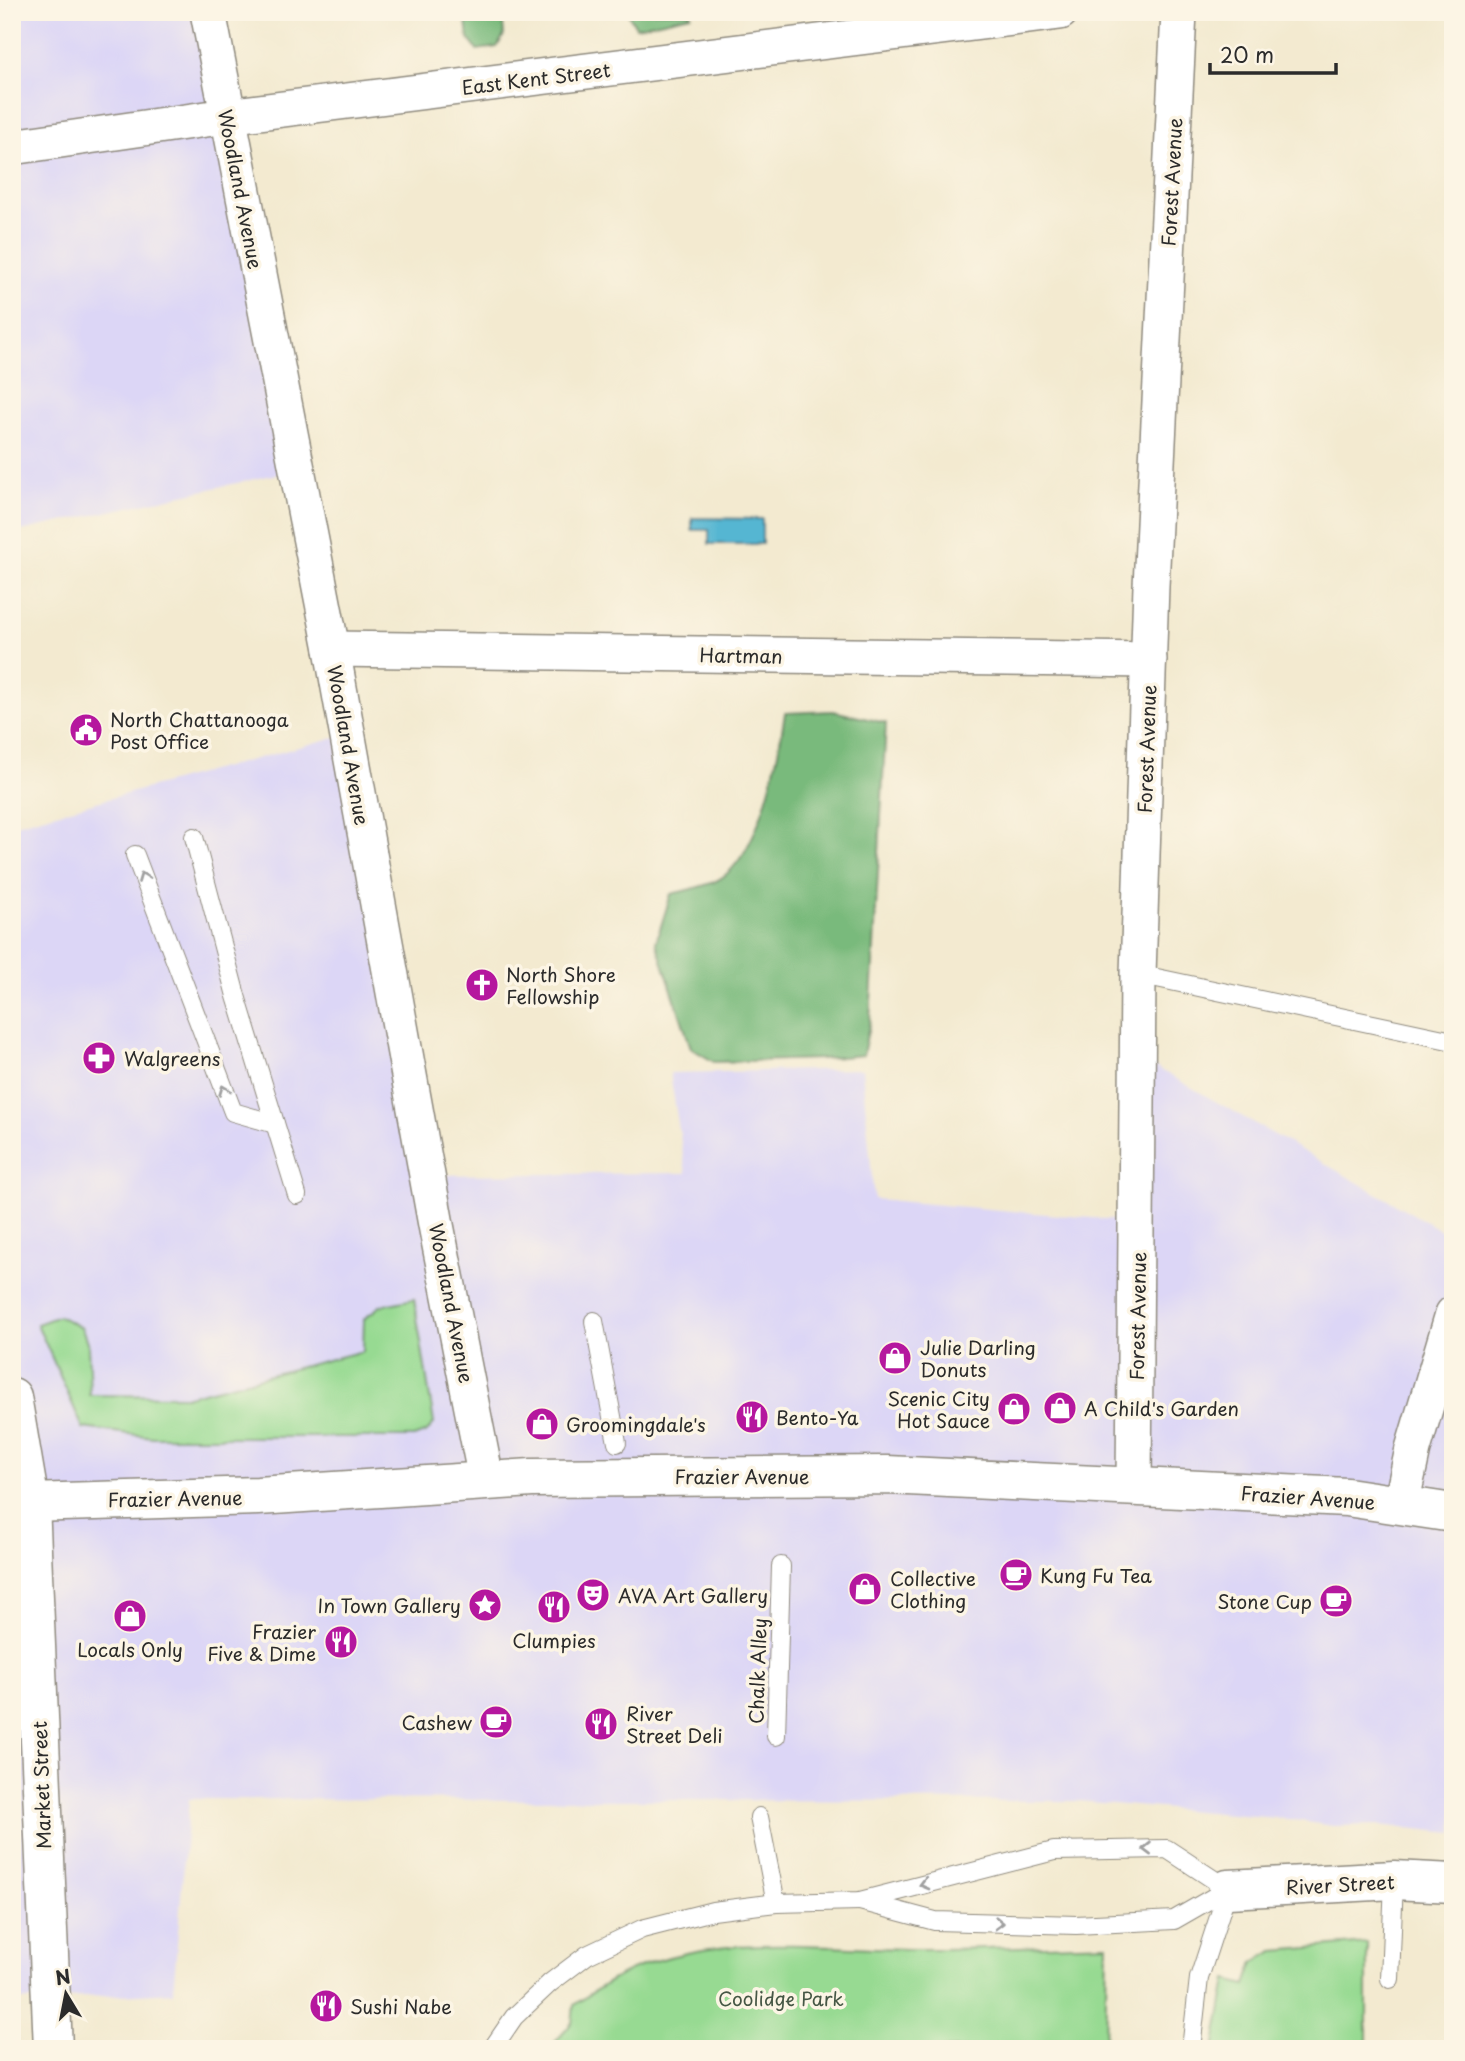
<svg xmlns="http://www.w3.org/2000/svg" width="1465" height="2061" viewBox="0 0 1465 2061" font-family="'Playpen Sans',sans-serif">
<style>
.built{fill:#dcd6f6}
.green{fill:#97da92;stroke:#61825e;stroke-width:2}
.forest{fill:#79ba7c;stroke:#527254;stroke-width:2}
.water{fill:#54b6d2;stroke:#40707e;stroke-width:2}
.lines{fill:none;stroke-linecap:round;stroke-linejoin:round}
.lane-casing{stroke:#8f8a7e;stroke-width:20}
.street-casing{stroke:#8f8a7e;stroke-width:38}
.secondary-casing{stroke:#8f8a7e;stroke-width:41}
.primary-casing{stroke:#8f8a7e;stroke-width:41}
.lane{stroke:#fff;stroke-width:18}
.street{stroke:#fff;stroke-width:35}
.secondary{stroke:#fff;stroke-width:38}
.primary{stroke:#fff;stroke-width:38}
.oneway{stroke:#a0a0a0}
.labels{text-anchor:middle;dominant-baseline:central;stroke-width:7;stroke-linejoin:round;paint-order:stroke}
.street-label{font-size:19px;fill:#2b2b2b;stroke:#fcf5e5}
.poi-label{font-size:19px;fill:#2b2b2b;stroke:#fcf5e5;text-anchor:start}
.park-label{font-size:19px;fill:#465745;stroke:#fcf5e5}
</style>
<rect width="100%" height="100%" fill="#fcf5e5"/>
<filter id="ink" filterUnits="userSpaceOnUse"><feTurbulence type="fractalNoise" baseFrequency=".0143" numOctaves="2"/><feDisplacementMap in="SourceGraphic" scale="14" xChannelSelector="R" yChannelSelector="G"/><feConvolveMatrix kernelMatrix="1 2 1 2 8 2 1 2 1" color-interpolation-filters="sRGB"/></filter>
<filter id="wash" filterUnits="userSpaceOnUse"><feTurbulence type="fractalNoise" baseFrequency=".00686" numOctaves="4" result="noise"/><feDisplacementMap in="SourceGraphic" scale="28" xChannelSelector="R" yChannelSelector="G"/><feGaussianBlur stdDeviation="1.57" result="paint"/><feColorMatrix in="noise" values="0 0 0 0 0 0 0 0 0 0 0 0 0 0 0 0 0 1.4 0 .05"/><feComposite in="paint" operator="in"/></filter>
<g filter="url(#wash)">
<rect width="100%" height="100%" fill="#f3ead0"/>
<g class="built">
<polygon points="12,12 208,12 295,470 12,533"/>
<polygon points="347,734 428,1175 686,1173 670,1073 862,1069 874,1199 1138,1222 1138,1057 1453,1237 1453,1833 1379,1825 1333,1826 1288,1819 1079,1801 189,1799 173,1992 12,2001 12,825"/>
</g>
<g class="green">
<polygon points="414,1299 434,1423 427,1432 414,1437 153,1437 83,1428 37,1324 59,1316 82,1328 88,1345 90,1395 188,1396 363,1351 364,1319 380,1306"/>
<polygon points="1367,1943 1367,2049 1214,2049 1227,1980 1246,1985 1254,1962 1274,1951"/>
<path d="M1107 1944 1105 2049H549L572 2023 574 2005C589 1995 604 1984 619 1976 712 1929 820 1949 920 1949 982 1949 1045 1946 1107 1944Z"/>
</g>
<g class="forest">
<polygon points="465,12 502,12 504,35 497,47 477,50 468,38"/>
<polygon points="627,12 691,12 691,15 636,27"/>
<path d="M833 711 886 723 870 1020 863 1055 821 1059 714 1062 691 1048 656 942 671 894C686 890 705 887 718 880 761 856 778 757 785 713Z"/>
</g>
<polygon class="water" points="692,518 762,519 762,544 709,544 709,530 692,530"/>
</g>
<g filter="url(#ink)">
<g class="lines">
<defs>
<g id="lane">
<polyline points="194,837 236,996 297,1195"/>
<polyline points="135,855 233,1112 275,1124"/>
<polyline points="1138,974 1453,1041"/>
<polyline points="594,1321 617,1443"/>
<polyline points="776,1736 781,1566"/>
<polyline points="759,1817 776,1903"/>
<polyline points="860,1901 935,1921 1076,1925 1174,1920 1228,1889"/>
<polyline points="1390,1979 1394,1880"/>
<polyline points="492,2049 514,2017 550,1983 587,1955 642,1929 713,1911 776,1903 860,1901 1054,1851 1167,1849 1228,1889"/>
<polyline points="1191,2049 1199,1978 1228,1889"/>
</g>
<g id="street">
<polyline points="208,12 332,649 436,1225 486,1479"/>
<polyline points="12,147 227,116 1060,12"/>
<polyline points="332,649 1149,660"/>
<polyline points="1134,1486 1138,974 1151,586 1179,12"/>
<polyline points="1401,1505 1413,1449 1453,1314"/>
</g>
<g id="secondary">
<polyline points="12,1397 30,1503 53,2049"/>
<polyline points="1228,1889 1394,1880 1453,1883"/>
</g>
<polyline id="primary" points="12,1500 30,1503 258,1496 532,1478 887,1475 1347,1497 1453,1513"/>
</defs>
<use href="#lane" class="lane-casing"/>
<use href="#street" class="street-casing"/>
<use href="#secondary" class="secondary-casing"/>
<use href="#primary" class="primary-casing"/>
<use href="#lane" class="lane"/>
<use href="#street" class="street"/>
<use href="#secondary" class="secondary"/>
<use href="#primary" class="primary"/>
</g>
<defs><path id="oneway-chevron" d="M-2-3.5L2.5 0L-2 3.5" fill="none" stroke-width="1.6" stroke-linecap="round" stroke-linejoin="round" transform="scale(1.75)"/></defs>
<g class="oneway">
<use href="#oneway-chevron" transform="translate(143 877) rotate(-111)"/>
<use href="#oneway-chevron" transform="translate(224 1090) rotate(-111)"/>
<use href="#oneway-chevron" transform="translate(1147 1849) rotate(179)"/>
<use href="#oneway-chevron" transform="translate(924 1884) rotate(165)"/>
<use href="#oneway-chevron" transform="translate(999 1923) rotate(2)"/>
</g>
</g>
<defs>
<symbol id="civic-disc" viewBox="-11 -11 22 22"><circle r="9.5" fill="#b5179e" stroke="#fcf5e5"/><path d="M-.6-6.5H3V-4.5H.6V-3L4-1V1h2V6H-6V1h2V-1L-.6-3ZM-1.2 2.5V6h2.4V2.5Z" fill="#fff"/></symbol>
<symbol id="church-disc" viewBox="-11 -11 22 22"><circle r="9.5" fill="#b5179e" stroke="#fcf5e5"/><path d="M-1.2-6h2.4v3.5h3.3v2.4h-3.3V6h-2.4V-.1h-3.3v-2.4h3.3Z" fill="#fff"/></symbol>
<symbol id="pharmacy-disc" viewBox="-11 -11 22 22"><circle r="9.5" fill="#b5179e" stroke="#fcf5e5"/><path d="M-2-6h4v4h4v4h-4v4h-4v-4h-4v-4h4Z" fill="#fff"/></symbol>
<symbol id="shop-disc" viewBox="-11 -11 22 22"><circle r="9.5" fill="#b5179e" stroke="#fcf5e5"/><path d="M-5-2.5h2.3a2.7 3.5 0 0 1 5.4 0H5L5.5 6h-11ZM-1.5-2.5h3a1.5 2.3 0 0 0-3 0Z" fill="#fff"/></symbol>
<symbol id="restaurant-disc" viewBox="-11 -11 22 22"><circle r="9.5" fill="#b5179e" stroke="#fcf5e5"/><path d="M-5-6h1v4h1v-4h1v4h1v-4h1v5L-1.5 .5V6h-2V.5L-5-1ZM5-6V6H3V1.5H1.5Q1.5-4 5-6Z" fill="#fff"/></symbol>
<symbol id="cafe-disc" viewBox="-11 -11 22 22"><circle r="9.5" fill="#b5179e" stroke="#fcf5e5"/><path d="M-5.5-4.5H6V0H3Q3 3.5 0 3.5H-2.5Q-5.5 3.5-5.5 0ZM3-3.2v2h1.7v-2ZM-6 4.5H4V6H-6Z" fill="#fff"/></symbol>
<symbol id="theatre-disc" viewBox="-11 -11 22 22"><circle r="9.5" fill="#b5179e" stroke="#fcf5e5"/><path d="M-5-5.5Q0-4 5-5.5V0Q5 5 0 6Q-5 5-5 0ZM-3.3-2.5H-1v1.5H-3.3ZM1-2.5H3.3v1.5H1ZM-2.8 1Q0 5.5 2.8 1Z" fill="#fff"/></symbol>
<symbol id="sight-disc" viewBox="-11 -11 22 22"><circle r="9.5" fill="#b5179e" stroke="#fcf5e5"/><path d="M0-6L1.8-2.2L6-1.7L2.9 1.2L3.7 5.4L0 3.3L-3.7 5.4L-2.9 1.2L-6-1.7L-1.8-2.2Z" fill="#fff"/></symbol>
</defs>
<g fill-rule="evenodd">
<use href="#civic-disc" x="67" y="711" width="38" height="38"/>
<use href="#church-disc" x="463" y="966" width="38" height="38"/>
<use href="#pharmacy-disc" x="80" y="1039" width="38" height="38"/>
<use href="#shop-disc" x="876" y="1339" width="38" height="38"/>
<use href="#shop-disc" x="1041" y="1389" width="38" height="38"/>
<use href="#shop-disc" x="995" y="1390" width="38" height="38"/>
<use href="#restaurant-disc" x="733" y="1398" width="38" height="38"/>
<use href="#shop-disc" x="523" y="1405" width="38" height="38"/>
<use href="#cafe-disc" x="997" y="1556" width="38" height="38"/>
<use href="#shop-disc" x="846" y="1570" width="38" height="38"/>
<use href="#theatre-disc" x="574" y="1576" width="38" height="38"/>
<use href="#cafe-disc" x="1317" y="1582" width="38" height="38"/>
<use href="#sight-disc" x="466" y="1586" width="38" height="38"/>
<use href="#restaurant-disc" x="535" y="1588" width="38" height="38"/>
<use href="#shop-disc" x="111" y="1597" width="38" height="38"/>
<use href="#restaurant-disc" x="322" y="1623" width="38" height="38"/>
<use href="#cafe-disc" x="477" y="1703" width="38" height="38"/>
<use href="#restaurant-disc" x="582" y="1705" width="38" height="38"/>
<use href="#restaurant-disc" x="307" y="1987" width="38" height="38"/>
</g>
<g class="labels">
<g class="street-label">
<text transform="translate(536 78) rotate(-7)">East Kent Street</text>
<text transform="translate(1171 182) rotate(-87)">Forest Avenue</text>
<text transform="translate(241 189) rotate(79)">Woodland Avenue</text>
<text transform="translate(741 655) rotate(1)">Hartman</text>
<text transform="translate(349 745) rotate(80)">Woodland Avenue</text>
<text transform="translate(1146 749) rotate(-88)">Forest Avenue</text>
<text transform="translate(452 1303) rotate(79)">Woodland Avenue</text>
<text transform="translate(1137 1316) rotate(-89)">Forest Avenue</text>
<text x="742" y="1476">Frazier Avenue</text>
<text transform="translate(1308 1497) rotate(4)">Frazier Avenue</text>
<text transform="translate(175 1498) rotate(-1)">Frazier Avenue</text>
<text transform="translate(757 1671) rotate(-88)">Chalk Alley</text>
<text transform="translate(41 1785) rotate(-92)">Market Street</text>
<text transform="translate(1340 1884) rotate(-3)">River Street</text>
</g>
<g class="poi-label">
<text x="110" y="719">North Chattanooga<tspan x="110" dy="22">Post Office</tspan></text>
<text x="506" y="974">North Shore<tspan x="506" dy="22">Fellowship</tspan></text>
<text x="124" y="1058">Walgreens</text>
<text x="920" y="1347">Julie Darling<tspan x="920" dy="22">Donuts</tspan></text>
<text x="990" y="1398" text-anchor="end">Scenic City<tspan x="990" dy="22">Hot Sauce</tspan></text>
<text x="1084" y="1408">A Child's Garden</text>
<text x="776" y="1417">Bento-Ya</text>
<text x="566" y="1424">Groomingdale's</text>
<text x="1040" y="1575">Kung Fu Tea</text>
<text x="890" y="1578">Collective<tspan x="890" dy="22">Clothing</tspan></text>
<text x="618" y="1595">AVA Art Gallery</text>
<text x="1312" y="1601" text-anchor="end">Stone Cup</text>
<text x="461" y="1605" text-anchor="end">In Town Gallery</text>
<text x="316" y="1631" text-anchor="end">Frazier<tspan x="316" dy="22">Five &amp; Dime</tspan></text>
<text x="554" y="1640" text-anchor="middle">Clumpies</text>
<text x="130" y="1649" text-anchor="middle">Locals Only</text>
<text x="626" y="1713">River<tspan x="626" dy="22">Street Deli</tspan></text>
<text x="472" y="1722" text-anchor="end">Cashew</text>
<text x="350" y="2006">Sushi Nabe</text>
</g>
<g class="park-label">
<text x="781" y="1998">Coolidge Park</text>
</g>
</g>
<rect width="1465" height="2061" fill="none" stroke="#fcf5e5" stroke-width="42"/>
<g transform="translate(66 1994) rotate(350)" stroke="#fcf5e5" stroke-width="5" paint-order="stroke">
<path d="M0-5L12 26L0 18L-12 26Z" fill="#2b2b2b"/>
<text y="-10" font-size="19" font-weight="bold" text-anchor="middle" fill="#2b2b2b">N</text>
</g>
<path d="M1210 63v10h126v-10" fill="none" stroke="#2b2b2b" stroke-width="3.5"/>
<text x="1220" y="63" font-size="21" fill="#2b2b2b" stroke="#fcf5e5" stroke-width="5" paint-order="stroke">20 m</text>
</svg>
